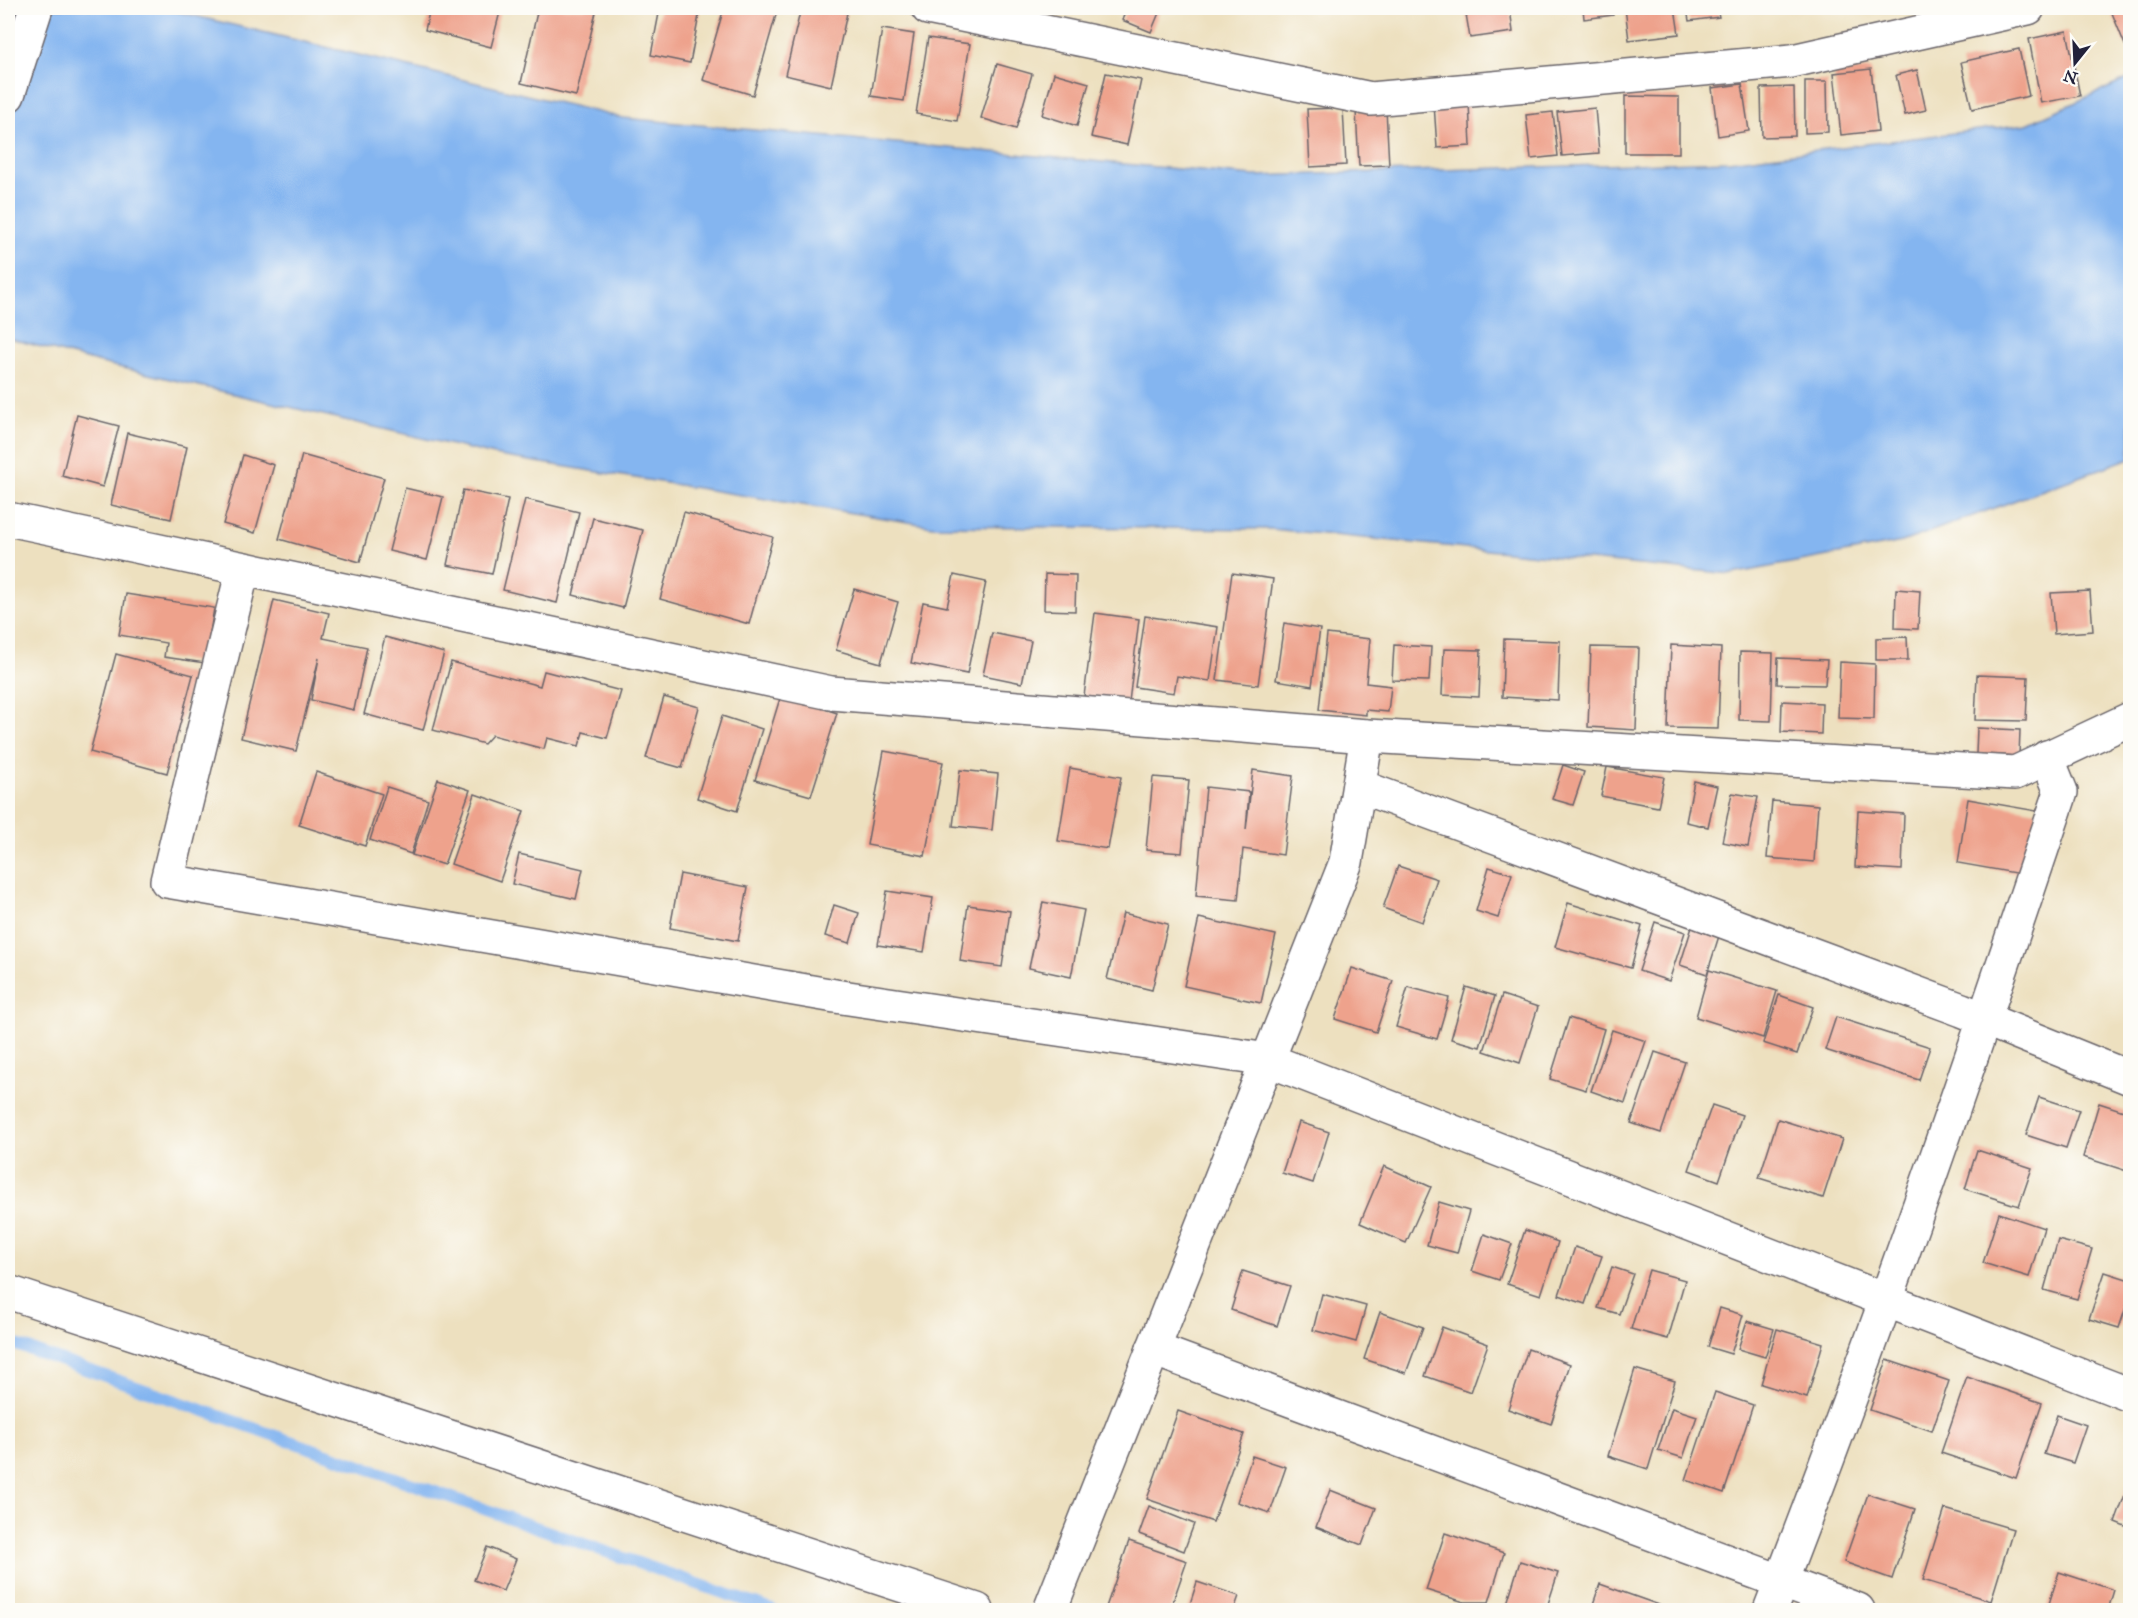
<svg xmlns="http://www.w3.org/2000/svg" width="2138" height="1618" viewBox="0 0 2138 1618" font-family="'IM FELL Great Primer',serif">
<style>
.water{fill:#84b5f0;stroke:#536c96;stroke-width:1.5}
.lines{fill:none;stroke-linecap:round;stroke-linejoin:round}
.stream{stroke:#84b5f0;stroke-width:12}
.building{fill:#eea28c}
.minor-casing{stroke:#696469;stroke-width:36}
.primary-casing{stroke:#696469;stroke-width:36}
.minor{stroke:#fff;stroke-width:33}
.primary{stroke:#fff;stroke-width:33}
</style>
<rect width="100%" height="100%" fill="#fdfcf7"/>
<filter id="ink" filterUnits="userSpaceOnUse"><feTurbulence type="fractalNoise" baseFrequency=".0167" numOctaves="2"/><feDisplacementMap in="SourceGraphic" scale="12" xChannelSelector="R" yChannelSelector="G"/><feConvolveMatrix kernelMatrix="1 2 1 2 8 2 1 2 1" color-interpolation-filters="sRGB"/></filter>
<filter id="wash" filterUnits="userSpaceOnUse"><feTurbulence type="fractalNoise" baseFrequency=".008" numOctaves="4" result="noise"/><feDisplacementMap in="SourceGraphic" scale="24" xChannelSelector="R" yChannelSelector="G"/><feGaussianBlur stdDeviation="1.35" result="paint"/><feColorMatrix in="noise" values="0 0 0 0 0 0 0 0 0 0 0 0 0 0 0 0 0 1.4 0 .05"/><feComposite in="paint" operator="in"/></filter>
<g filter="url(#wash)">
<rect width="100%" height="100%" fill="#ede0bf"/>
<polygon class="water" points="8,8 162,8 623,118 1254,176 1729,161 2027,124 2130,78 2130,458 1902,542 1732,574 1271,529 933,526 499,456 97,362 8,338"/>
<g class="lines">
<polyline class="stream" points="8,1342 772,1610"/>
</g>
<g id="blocks">
<g class="building">
<polygon points="430,8 501,8 491,47 425,30"/>
<polygon points="538,8 597,8 576,96 521,83"/>
<polygon points="660,8 687,8 700,10 690,63 651,55"/>
<polygon points="724,8 778,8 753,95 703,80"/>
<polygon points="801,8 821,8 847,13 831,86 785,75"/>
<polygon points="1127,8 1161,8 1151,32 1122,20"/>
<polygon points="1465,8 1510,8 1513,32 1470,38"/>
<polygon points="1583,8 1612,8 1613,15 1584,19"/>
<polygon points="1625,8 1675,8 1679,34 1629,40"/>
<polygon points="1687,8 1717,8 1719,17 1689,21"/>
<polygon points="2126,8 2130,8 2130,42 2125,45 2112,13"/>
<polygon points="882,29 914,34 904,101 871,96"/>
<polygon points="2067,31 2080,96 2041,103 2029,39"/>
<polygon points="928,38 970,44 957,121 916,114"/>
<polygon points="2019,49 2029,96 1972,109 1961,62"/>
<polygon points="997,64 1032,74 1016,129 981,118"/>
<polygon points="1871,69 1878,131 1841,135 1834,73"/>
<polygon points="1917,70 1926,110 1905,115 1896,75"/>
<polygon points="1054,73 1089,83 1077,126 1042,115"/>
<polygon points="1106,73 1141,80 1127,145 1091,137"/>
<polygon points="1805,81 1827,81 1828,132 1805,133"/>
<polygon points="1742,84 1749,131 1718,136 1712,88"/>
<polygon points="1794,87 1795,136 1762,137 1761,88"/>
<polygon points="1625,96 1679,97 1679,153 1625,153"/>
<polygon points="1469,102 1471,146 1437,148 1434,104"/>
<polygon points="1343,108 1346,165 1310,167 1307,109"/>
<polygon points="1595,108 1599,153 1562,156 1557,112"/>
<polygon points="1386,109 1389,165 1359,166 1356,111"/>
<polygon points="1553,112 1558,156 1531,159 1526,115"/>
<polygon points="77,415 119,426 103,487 62,476"/>
<polygon points="127,433 187,447 171,519 111,505"/>
<polygon points="243,455 274,465 255,533 223,524"/>
<polygon points="302,455 384,478 360,562 279,539"/>
<polygon points="405,488 443,497 427,560 389,551"/>
<polygon points="463,490 508,499 492,574 447,565"/>
<polygon points="525,499 579,512 557,603 503,590"/>
<polygon points="684,512 773,537 749,624 660,599"/>
<polygon points="593,518 643,530 623,608 573,595"/>
<polygon points="1232,573 1273,579 1258,685 1217,680"/>
<polygon points="1045,574 1076,575 1075,611 1044,610"/>
<polygon points="954,575 986,582 967,674 911,663 923,602 947,607"/>
<polygon points="854,589 898,602 881,663 836,650"/>
<polygon points="1896,589 1920,591 1918,629 1895,628"/>
<polygon points="2090,591 2093,631 2054,634 2051,593"/>
<polygon points="126,594 214,608 205,663 164,657 166,643 119,635"/>
<polygon points="274,600 329,613 323,638 367,647 354,710 311,700 319,658 296,751 241,738"/>
<polygon points="1095,613 1139,619 1129,702 1084,696"/>
<polygon points="1145,616 1218,627 1210,681 1177,676 1174,693 1135,687"/>
<polygon points="1284,623 1320,629 1312,686 1276,680"/>
<polygon points="992,633 1031,641 1022,683 983,675"/>
<polygon points="1327,634 1370,639 1366,683 1391,686 1388,712 1366,710 1366,715 1319,710"/>
<polygon points="385,637 444,653 423,730 364,714"/>
<polygon points="1907,637 1908,660 1876,660 1876,638"/>
<polygon points="1504,639 1560,641 1558,700 1502,697"/>
<polygon points="1394,645 1431,647 1429,681 1392,680"/>
<polygon points="1671,645 1721,648 1718,729 1668,728"/>
<polygon points="1591,647 1639,648 1636,730 1588,727"/>
<polygon points="1444,649 1481,650 1479,697 1442,695"/>
<polygon points="1740,652 1773,653 1771,721 1739,720"/>
<polygon points="116,654 193,675 167,773 90,752"/>
<polygon points="1778,658 1827,660 1825,685 1777,684"/>
<polygon points="451,662 540,686 544,671 621,691 607,738 583,732 579,746 547,738 544,749 492,735 484,744 433,730"/>
<polygon points="1840,662 1875,664 1874,719 1838,718"/>
<polygon points="1977,675 2028,677 2026,721 1975,720"/>
<polygon points="781,695 837,713 811,796 755,780"/>
<polygon points="664,697 699,707 682,768 646,758"/>
<polygon points="1782,701 1822,703 1821,734 1781,732"/>
<polygon points="722,716 762,729 737,811 697,798"/>
<polygon points="1977,728 2020,730 2019,756 1976,754"/>
<polygon points="884,751 943,762 925,856 867,845"/>
<polygon points="1563,765 1584,772 1573,805 1552,799"/>
<polygon points="1607,767 1664,777 1658,807 1601,796"/>
<polygon points="1070,768 1121,777 1108,849 1058,841"/>
<polygon points="960,770 998,774 992,830 953,826"/>
<polygon points="1253,770 1293,776 1283,855 1243,849 1238,900 1196,896 1206,787 1249,792 1246,830"/>
<polygon points="316,772 382,794 365,846 299,825"/>
<polygon points="1153,777 1189,780 1182,853 1146,850"/>
<polygon points="438,779 470,790 444,865 412,855"/>
<polygon points="1694,781 1717,786 1708,827 1686,822"/>
<polygon points="387,787 428,800 411,854 370,840"/>
<polygon points="1732,793 1758,797 1748,847 1722,842"/>
<polygon points="475,794 524,811 500,881 451,864"/>
<polygon points="1968,799 2037,811 2026,875 1958,863"/>
<polygon points="1772,801 1818,805 1814,862 1767,858"/>
<polygon points="1858,811 1904,814 1902,870 1855,867"/>
<polygon points="519,854 583,869 576,899 512,884"/>
<polygon points="1398,866 1437,879 1422,922 1383,908"/>
<polygon points="1489,867 1512,874 1498,918 1476,911"/>
<polygon points="680,874 748,887 738,941 670,928"/>
<polygon points="887,891 933,898 924,952 878,945"/>
<polygon points="1043,902 1084,910 1071,977 1029,968"/>
<polygon points="1568,903 1642,926 1631,968 1555,947"/>
<polygon points="834,905 859,913 850,943 825,936"/>
<polygon points="968,905 1010,911 1002,967 960,961"/>
<polygon points="1123,913 1168,924 1152,990 1107,979"/>
<polygon points="1199,918 1276,935 1261,1003 1184,986"/>
<polygon points="1655,922 1685,932 1669,981 1639,971"/>
<polygon points="1692,927 1719,936 1707,974 1680,965"/>
<polygon points="1352,968 1393,981 1376,1032 1335,1019"/>
<polygon points="1709,970 1777,991 1763,1038 1696,1017"/>
<polygon points="1408,987 1449,998 1437,1039 1396,1027"/>
<polygon points="1466,987 1495,996 1480,1047 1451,1039"/>
<polygon points="1502,995 1538,1007 1520,1063 1484,1051"/>
<polygon points="1779,995 1813,1007 1797,1054 1763,1043"/>
<polygon points="1836,1017 1930,1047 1919,1080 1825,1050"/>
<polygon points="1569,1018 1604,1029 1586,1090 1550,1079"/>
<polygon points="1612,1030 1646,1041 1625,1103 1591,1091"/>
<polygon points="1655,1052 1685,1062 1661,1133 1631,1123"/>
<polygon points="2039,1097 2079,1110 2066,1148 2026,1135"/>
<polygon points="2099,1103 2130,1113 2130,1172 2083,1157"/>
<polygon points="1712,1105 1742,1115 1719,1181 1689,1170"/>
<polygon points="1778,1119 1842,1139 1823,1198 1759,1178"/>
<polygon points="1299,1122 1329,1132 1313,1183 1282,1173"/>
<polygon points="1977,1150 2032,1168 2019,1206 1965,1189"/>
<polygon points="1384,1166 1431,1187 1406,1243 1360,1223"/>
<polygon points="1439,1202 1469,1211 1457,1253 1427,1245"/>
<polygon points="1999,1213 2044,1228 2029,1277 1983,1263"/>
<polygon points="1525,1230 1558,1242 1541,1295 1507,1284"/>
<polygon points="1484,1234 1512,1244 1499,1280 1472,1271"/>
<polygon points="2058,1240 2092,1249 2077,1299 2044,1290"/>
<polygon points="1575,1247 1602,1256 1585,1304 1559,1295"/>
<polygon points="1612,1267 1633,1274 1619,1314 1598,1308"/>
<polygon points="1649,1270 1685,1280 1668,1339 1631,1329"/>
<polygon points="1243,1271 1290,1286 1277,1326 1231,1310"/>
<polygon points="2105,1272 2130,1280 2130,1295 2119,1328 2089,1319"/>
<polygon points="1322,1294 1366,1306 1356,1342 1313,1330"/>
<polygon points="1720,1308 1743,1315 1731,1354 1708,1347"/>
<polygon points="1380,1312 1423,1327 1406,1373 1364,1359"/>
<polygon points="1747,1321 1774,1329 1765,1357 1738,1349"/>
<polygon points="1442,1327 1488,1344 1471,1392 1425,1376"/>
<polygon points="1777,1329 1823,1343 1807,1398 1761,1384"/>
<polygon points="1528,1349 1570,1364 1551,1424 1508,1409"/>
<polygon points="1887,1360 1949,1381 1932,1431 1870,1410"/>
<polygon points="1635,1369 1675,1381 1648,1469 1608,1456"/>
<polygon points="1967,1377 2042,1403 2016,1478 1941,1453"/>
<polygon points="1715,1392 1753,1405 1724,1493 1686,1480"/>
<polygon points="1672,1408 1697,1416 1683,1458 1658,1450"/>
<polygon points="1178,1411 1244,1434 1213,1522 1147,1499"/>
<polygon points="2057,1415 2086,1425 2073,1463 2044,1454"/>
<polygon points="1252,1456 1286,1467 1270,1513 1237,1502"/>
<polygon points="2130,1481 2130,1528 2115,1522"/>
<polygon points="1330,1490 1376,1508 1362,1545 1316,1527"/>
<polygon points="1868,1494 1915,1509 1892,1579 1844,1562"/>
<polygon points="1149,1506 1194,1524 1184,1551 1139,1534"/>
<polygon points="1945,1509 2013,1529 1991,1601 1923,1580"/>
<polygon points="1445,1533 1504,1553 1489,1602 1464,1602 1426,1590"/>
<polygon points="1129,1541 1187,1561 1170,1610 1105,1610"/>
<polygon points="487,1547 516,1559 503,1591 474,1580"/>
<polygon points="1520,1561 1558,1573 1546,1610 1505,1610"/>
<polygon points="2059,1572 2114,1590 2108,1610 2047,1610"/>
<polygon points="1197,1582 1239,1596 1234,1610 1188,1610"/>
<polygon points="1600,1584 1659,1605 1657,1610 1591,1610"/>
</g>
</g>
</g>
<g filter="url(#ink)">
<use href="#blocks" fill-opacity="0" stroke="#696469" stroke-width="1.5"/>
<g class="lines">
<defs>
<g id="minor">
<polyline points="928,8 1371,99 1792,61 2028,8"/>
<polyline points="8,519 831,693 1367,736 2015,773 2130,719"/>
<polyline points="243,569 167,881 835,996 1268,1060 2130,1395"/>
<polyline points="1359,786 1962,1010 2130,1078"/>
<polyline points="8,1292 977,1610"/>
<polyline points="1153,1349 1858,1610"/>
<polyline points="1050,1610 1346,862 1367,736"/>
<path d="M1770 1610C1875 1341 1969 1067 2061 792L2047 757"/>
</g>
<polyline id="primary" points="8,95 36,8"/>
</defs>
<use href="#minor" class="minor-casing"/>
<use href="#primary" class="primary-casing"/>
<use href="#minor" class="minor"/>
<use href="#primary" class="primary"/>
</g>
</g>
<rect width="2138" height="1618" fill="none" stroke="#fdfcf7" stroke-width="30"/>
<g transform="translate(2075 63) rotate(198)" stroke="#fdfcf7" stroke-width="4.5" paint-order="stroke">
<path d="M0-4.5L10 22L0 15L-10 22Z" fill="#22223b"/>
<text y="-9" font-size="16" font-weight="bold" text-anchor="middle" fill="#22223b">N</text>
</g>
</svg>
